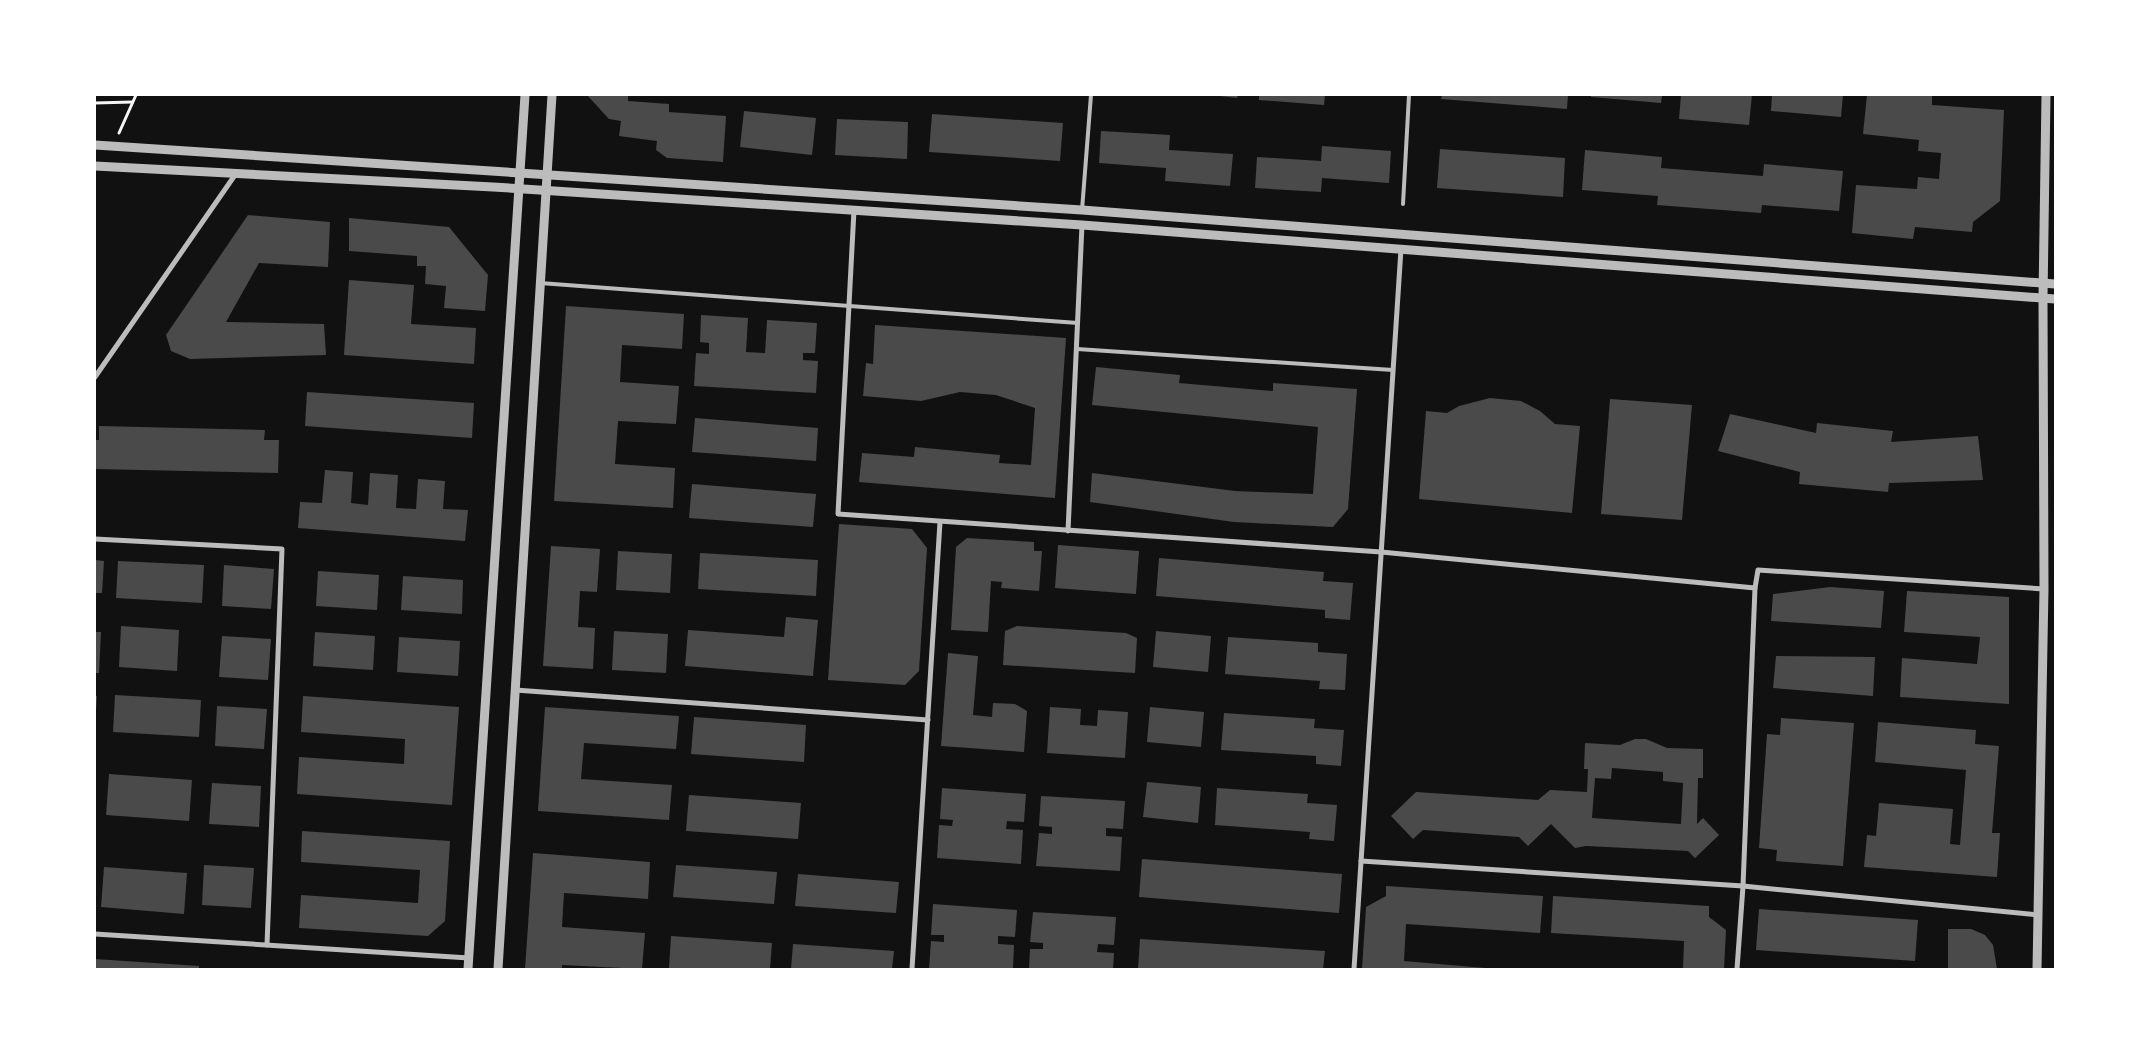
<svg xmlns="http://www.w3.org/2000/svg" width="2150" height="1064" viewBox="0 0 2150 1064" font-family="Inter,sans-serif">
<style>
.building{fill:#4a4a4a;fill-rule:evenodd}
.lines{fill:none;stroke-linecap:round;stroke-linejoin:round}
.path{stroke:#f5f5f5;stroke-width:3}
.service{stroke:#bcbcbc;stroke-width:4}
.minor{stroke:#bcbcbc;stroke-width:5}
.tertiary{stroke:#bcbcbc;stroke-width:9}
</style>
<rect width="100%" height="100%" fill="#111"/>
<g class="building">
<polygon points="587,95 628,95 628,101 669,104 669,112 726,116 723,162 667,158 656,150 657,141 619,136 621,121 609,119"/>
<polygon points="1220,95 1238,95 1237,98 1220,96"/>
<polygon points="1259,95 1325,95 1324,105 1259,100"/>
<polygon points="1442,95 1568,95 1567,109 1441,99"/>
<polygon points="1591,95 1662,95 1661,103 1591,97"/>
<polygon points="1681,95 1752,95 1749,125 1679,119"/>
<polygon points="1772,95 1843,95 1841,117 1771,111"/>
<polygon points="1867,95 1932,95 1932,105 2004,110 2000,201 1973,222 1972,232 1915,227 1913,239 1852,233 1856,185 1917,189 1918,177 1939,179 1941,153 1918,151 1919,140 1863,134"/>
<polygon points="744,111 816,118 812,155 740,147"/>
<polygon points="932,114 1063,123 1060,161 929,152"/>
<polygon points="837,119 908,122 907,159 835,155"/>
<polygon points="1101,131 1170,135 1169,150 1233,154 1230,186 1165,181 1166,168 1099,163"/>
<polygon points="1322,146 1391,151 1389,183 1322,178 1321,192 1255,188 1257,157 1321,161"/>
<polygon points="1440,149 1565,158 1563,197 1437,188"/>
<polygon points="1585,150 1662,157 1661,168 1763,176 1764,164 1843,171 1839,211 1762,205 1761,213 1657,205 1658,196 1582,190"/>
<polygon points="248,215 330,222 328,267 259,263 226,322 324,324 326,355 190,359 171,351 166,335"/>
<polygon points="349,218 449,227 488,275 485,311 444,308 446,286 425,284 426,266 417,266 417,256 349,251"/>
<polygon points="349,280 414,285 411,324 476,328 474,364 344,355"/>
<polygon points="566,306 684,314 682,349 622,345 620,382 679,386 676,424 618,421 615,464 675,468 673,508 554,501"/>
<polygon points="701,315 748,318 746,352 765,353 767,320 817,323 815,353 803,353 803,360 818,361 816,393 694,386 696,353 709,354 709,343 700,342"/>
<polygon points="875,325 1066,338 1055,498 859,482 862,453 914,457 915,447 1000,455 999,463 1031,465 1035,408 996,395 960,392 921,401 863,396 866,363 873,364"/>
<polygon points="1096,367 1180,375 1179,383 1273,391 1273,383 1357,389 1348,509 1333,527 1234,522 1090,502 1092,473 1235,491 1313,494 1318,427 1092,405"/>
<polygon points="307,392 474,403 472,438 305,426"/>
<polygon points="1490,398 1521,401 1540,411 1555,424 1580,426 1572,513 1419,499 1426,411 1447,413 1459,406"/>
<polygon points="1610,399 1692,405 1682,520 1601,514"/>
<polygon points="1730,414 1816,433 1817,423 1893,431 1891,442 1978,436 1983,480 1889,483 1888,492 1799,484 1800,472 1718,451"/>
<polygon points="695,418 818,428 816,461 692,452"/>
<polygon points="99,426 265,430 264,440 279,440 278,473 95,469 95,440 99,440"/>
<polygon points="325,470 353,472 351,503 368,505 370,473 398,475 396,508 416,509 418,479 445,481 443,509 468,510 465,541 298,528 300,502 322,503"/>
<polygon points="692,484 816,494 813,527 689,518"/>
<polygon points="839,524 912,529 927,548 919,671 905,685 828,680"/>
<polygon points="967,538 1034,542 1034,551 1042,551 1039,591 1001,588 1002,582 991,581 988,632 951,630 956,547"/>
<polygon points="1058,545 1139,551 1136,594 1055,588"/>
<polygon points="551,546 600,549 597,592 580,591 578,627 595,628 593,669 543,666"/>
<polygon points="618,551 672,554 670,593 616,590"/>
<polygon points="700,553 818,560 816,596 698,589"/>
<polygon points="1159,558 1324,572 1323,581 1353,583 1350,620 1325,618 1325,610 1156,596"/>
<polygon points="95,560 104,561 102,593 95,593"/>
<polygon points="118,561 204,565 202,603 116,598"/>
<polygon points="224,565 274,569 271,609 222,606"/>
<polygon points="318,571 379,575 377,610 316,606"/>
<polygon points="403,576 463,580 462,614 401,610"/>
<polygon points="1830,587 1884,591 1881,628 1771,621 1773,594"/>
<polygon points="1907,591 2009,597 2009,704 1900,697 1902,658 1977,664 1980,637 1904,632"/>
<polygon points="786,617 818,620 813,676 685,666 688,630 784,637"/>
<polygon points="121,626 179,630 177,671 119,667"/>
<polygon points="1017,626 1126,633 1137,638 1135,673 1003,665 1005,631"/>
<polygon points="614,631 668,634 666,673 612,670"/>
<polygon points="1156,631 1211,636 1208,672 1153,667"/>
<polygon points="95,632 101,632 99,673 95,673"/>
<polygon points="315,632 375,636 373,670 313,666"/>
<polygon points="222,636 271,639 268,680 219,677"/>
<polygon points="399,637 460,641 458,676 397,672"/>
<polygon points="1228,637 1318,643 1318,652 1347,654 1345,690 1319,689 1320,681 1225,674"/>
<polygon points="948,653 978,656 973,715 992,717 993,703 1015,704 1027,711 1024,752 941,746"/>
<polygon points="1776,656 1875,657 1873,696 1773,688"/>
<polygon points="115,695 201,700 199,737 113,732"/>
<polygon points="95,696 97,696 96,711 95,711"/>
<polygon points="303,696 459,707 452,805 297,794 299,757 404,764 405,739 301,732"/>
<polygon points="217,706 267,709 264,749 215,746"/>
<polygon points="545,707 679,716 676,749 584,743 581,779 672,785 669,820 538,811"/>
<polygon points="1050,707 1081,709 1080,725 1097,726 1098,710 1128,712 1125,758 1047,753"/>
<polygon points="1150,707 1204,712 1201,747 1147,742"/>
<polygon points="1224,713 1315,719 1314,728 1344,730 1341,766 1316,764 1316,756 1221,750"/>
<polygon points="694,717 806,725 804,762 691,754"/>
<polygon points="1781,718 1854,723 1843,866 1776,861 1777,850 1759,848 1767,734 1780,735"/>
<polygon points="1878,722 1976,730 1975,744 1999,746 1992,833 2000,833 1997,877 1864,867 1867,835 1876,836 1879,803 1953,809 1950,844 1960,845 1966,770 1875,762"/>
<path d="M1635 739H1646L1667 748 1703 749V778H1698L1697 824 1703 818 1719 835 1695 858 1688 851 1586 846 1575 848 1551 824 1528 846 1519 837 1423 830 1413 839 1391 816 1416 792 1538 800 1550 790 1587 792 1588 769H1584L1585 743 1620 745ZM1612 768 1663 772V781L1683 783 1681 824 1592 818 1595 778 1611 779Z"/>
<polygon points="109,774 192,780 189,821 106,815"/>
<polygon points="1147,782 1201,787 1198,823 1143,817"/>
<polygon points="212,783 261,786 259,827 209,824"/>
<polygon points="942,788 1026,794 1024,822 1007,821 1006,829 1023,830 1021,864 937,858 939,825 952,826 953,820 940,819"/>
<polygon points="1217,788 1308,794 1307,803 1337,805 1334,841 1309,839 1310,832 1215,825"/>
<polygon points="689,795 801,803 798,839 686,831"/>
<polygon points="1041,796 1125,801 1123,829 1106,828 1106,836 1122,837 1120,871 1036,866 1039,833 1052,834 1052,827 1039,826"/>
<polygon points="302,831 450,841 445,921 428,936 299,928 301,895 418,903 420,870 301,862"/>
<polygon points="533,853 650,862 648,899 564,893 562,927 645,933 642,969 562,965 562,969 525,969"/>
<polygon points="1142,859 1342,874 1339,913 1139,897"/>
<polygon points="204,865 254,868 251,908 202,905"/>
<polygon points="676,865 777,872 774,904 673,897"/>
<polygon points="104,867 187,873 184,914 101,907"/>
<polygon points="798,874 899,882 896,913 795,906"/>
<polygon points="1386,886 1543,896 1540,933 1406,924 1404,961 1497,969 1362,969 1366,907 1386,896"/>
<polygon points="1553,896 1709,906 1709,917 1726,930 1724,969 1683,969 1684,941 1551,933"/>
<polygon points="933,904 1017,910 1015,937 998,936 998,944 1014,945 1013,969 929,969 931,941 944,942 944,935 931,935"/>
<polygon points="1759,909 1918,920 1915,961 1756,950"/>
<polygon points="1033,912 1116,917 1114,945 1098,944 1097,952 1114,953 1113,969 1029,969 1030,949 1043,949 1043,943 1030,942"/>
<polygon points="1948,929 1971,929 1985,935 1993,945 1997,969 1948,969"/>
<polygon points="671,936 772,943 770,969 669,968"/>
<polygon points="1140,939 1325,951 1323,969 1138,969"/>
<polygon points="793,944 894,951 892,969 791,969"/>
<polygon points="95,959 199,966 199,969 95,969"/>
</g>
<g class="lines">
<g class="path">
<polyline points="95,103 132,102"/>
<polyline points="119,133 136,95"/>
</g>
<g class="service">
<polyline points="1403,204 1409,95"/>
<polyline points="1082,210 1091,95"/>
<polyline points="540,283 1078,323"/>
<polyline points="1077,349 1393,370"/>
</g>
<g class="minor">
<polyline points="854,210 838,514 1381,552 1755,588 1758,570 2044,589"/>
<polyline points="95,377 235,175"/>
<polyline points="1068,531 1082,225"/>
<polyline points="95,539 282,549 267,945"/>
<polyline points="515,690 928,720"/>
<polyline points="1361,861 1743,886 2038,915"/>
<polyline points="95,934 469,958"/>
<polyline points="912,969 940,522"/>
<polyline points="1354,969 1401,249"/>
<polyline points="1737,969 1743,886 1755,588"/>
</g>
<g class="tertiary">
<polyline points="95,145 1082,210 2055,284"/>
<polyline points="95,166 493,187 1082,225 2055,299"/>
<polyline points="468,969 525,95"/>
<polyline points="498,969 552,95"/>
<polyline points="2037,969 2044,589 2043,298 2046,95"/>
</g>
</g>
<rect width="2150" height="1064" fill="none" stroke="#ffffff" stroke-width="192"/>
</svg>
